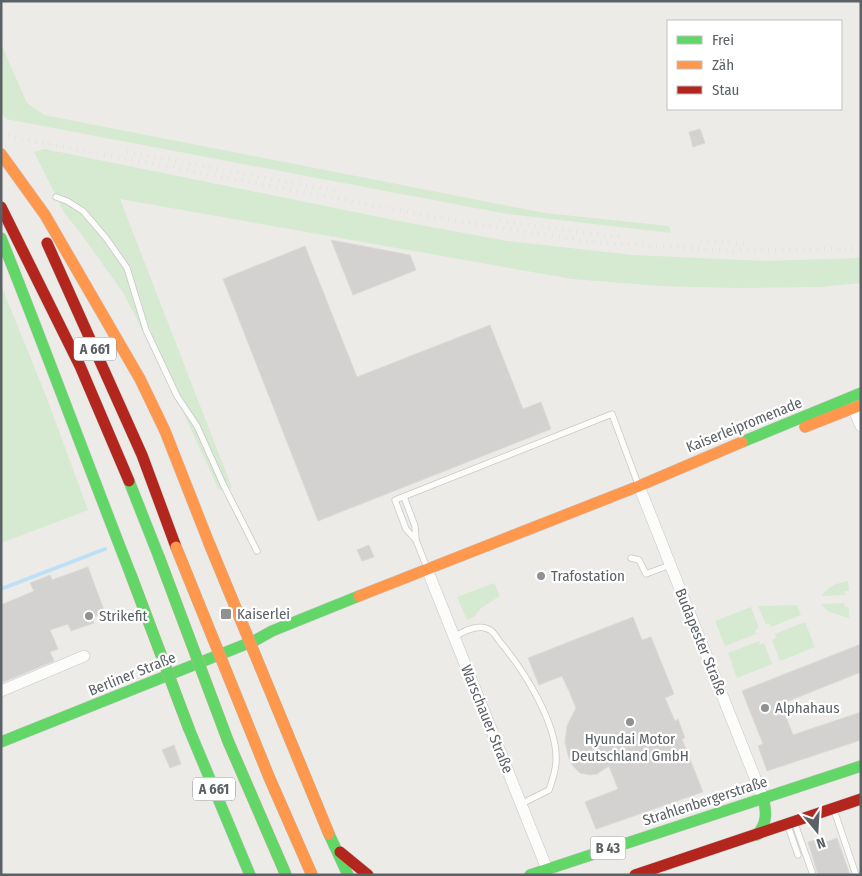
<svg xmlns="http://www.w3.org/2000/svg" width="862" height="876" viewBox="0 0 862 876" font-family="'Fira Sans Condensed',sans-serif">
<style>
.green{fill:#d5ead0}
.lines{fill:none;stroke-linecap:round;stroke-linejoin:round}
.stream{stroke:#bbe1f8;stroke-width:4}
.building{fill:#d4d2d0;stroke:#dcdad6}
.lane-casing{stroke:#c8c8c8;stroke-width:7}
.street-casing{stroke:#c8c8c8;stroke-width:12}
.fast-casing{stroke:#c9c9c9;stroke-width:12}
.slow-casing{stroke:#c9c9c9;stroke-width:12}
.jam-casing{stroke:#c9c9c9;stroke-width:12}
.lane{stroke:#fcfcfb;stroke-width:5.5}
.street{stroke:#fcfcfb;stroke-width:11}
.fast{stroke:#63d668;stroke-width:11}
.slow{stroke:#ff974d;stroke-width:11}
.jam{stroke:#b3261e;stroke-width:11}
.rail{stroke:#e3e3e3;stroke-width:4;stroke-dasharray:1 6;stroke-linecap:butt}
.fast-bridge-casing{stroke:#c5b393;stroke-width:12;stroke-linecap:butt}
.slow-bridge-casing{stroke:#c5b393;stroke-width:12;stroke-linecap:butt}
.fast-bridge{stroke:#63d668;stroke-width:11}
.slow-bridge{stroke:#ff974d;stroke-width:11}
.poi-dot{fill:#8f9193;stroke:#fff;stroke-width:2}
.labels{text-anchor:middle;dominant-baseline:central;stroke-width:4.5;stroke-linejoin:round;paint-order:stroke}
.shield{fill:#fff;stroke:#8d9094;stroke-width:1}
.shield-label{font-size:14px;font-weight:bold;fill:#5c6166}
.street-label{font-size:15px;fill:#5c6166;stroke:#fff}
.poi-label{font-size:15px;fill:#5c6166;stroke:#fff;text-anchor:start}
</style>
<rect width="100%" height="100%" fill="#edebe7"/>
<g class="green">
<polygon points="1,44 27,103 44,115 545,213 669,226 671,233 507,214 6,119 1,111"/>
<polygon points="45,149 399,221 507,241 633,255 765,261 861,258 861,283 819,287 737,288 659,286 572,279 120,199 232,488 219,490 177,399 124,294 79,231 65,214 34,152"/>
<polygon points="1,285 46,396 88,510 1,543"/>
<path d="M848 581 849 591H845V595L822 596C827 586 838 583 848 581Z"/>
<polygon points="494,583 500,596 481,608 474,617 467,620 457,597"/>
<polygon points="844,603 845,607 849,607 849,618 829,612 821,604"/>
<polygon points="797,605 801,615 771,627 770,623 766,625 758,606"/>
<polygon points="751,607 759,628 755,630 756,634 725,646 715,621"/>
<polygon points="805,622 815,647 780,661 772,640 776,638 775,634"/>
<polygon points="759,641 760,645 764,643 772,664 737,678 728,653"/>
</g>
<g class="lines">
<polyline class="stream" points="1,589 105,549"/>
</g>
<g class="building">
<polygon points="700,129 705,143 693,147 689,132"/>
<polygon points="331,240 410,255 416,270 353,295"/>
<polygon points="305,246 357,377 490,325 523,409 541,402 551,429 318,521 223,279"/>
<polygon points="369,545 374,557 362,561 357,550"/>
<polygon points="88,567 105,613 92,617 94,623 71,631 68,624 50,630 58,649 50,652 54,661 1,683 1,605 34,591 30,583 50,575 52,580"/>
<polygon points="633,617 642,640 651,637 674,694 665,698 675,721 678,719 685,738 682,739 703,792 596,829 585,802 618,789 609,766 597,774 590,775 580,773 572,765 568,755 565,742 567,726 576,708 569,691 562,676 539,685 528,658"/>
<polygon points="861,644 861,672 781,704 793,735 861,712 861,740 767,771 758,746 763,744 742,691"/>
<polygon points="174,745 181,764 170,768 162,750"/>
<polygon points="824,837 826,842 837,838 850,875 818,875 808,842"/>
</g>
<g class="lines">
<defs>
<g id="lane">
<polyline points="56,197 67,201 83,211 106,238 127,268 146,330 177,396 197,426 223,484 257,551"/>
<polyline points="404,497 415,526 416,540"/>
<polyline points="631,558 639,560 646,574 670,565"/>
<polyline points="427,568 416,540 406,529 395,500 612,414 638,484"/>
<path d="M454 637C464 631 479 623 490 630 494 632 497 638 500 642 523 669 558 724 556 761 556 771 552 781 549 790L521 804"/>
<polyline points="834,810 856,875"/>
<polyline points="795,824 813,875"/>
<polyline points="788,826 798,855"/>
</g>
<g id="street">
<polyline points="853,408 861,426"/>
<polyline points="639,486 763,798"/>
<polyline points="427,569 547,869"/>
<polyline points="1,691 84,656"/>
</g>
<g id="fast">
<path d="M1 238C46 350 87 463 131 575"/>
<polyline points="742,442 861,393"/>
<polyline points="129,481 159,557"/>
<polyline points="189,729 250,875"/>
<polyline points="1,742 256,640 272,631 359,596"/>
<polyline points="329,834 348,875"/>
<path d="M757 835C767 823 767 813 763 798"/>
<polyline points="530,875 861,766"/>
</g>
<g id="slow">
<polyline points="1,154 45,215 140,379 165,431 209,543"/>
<polyline points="805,427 861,405"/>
<polyline points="359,596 639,486 742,442"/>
</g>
<g id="jam">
<polyline points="1,207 80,366 129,481"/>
<polyline points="47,243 142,455 176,547"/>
<polyline points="340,852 368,875"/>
<polyline points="635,875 861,799"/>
</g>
</defs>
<use href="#lane" class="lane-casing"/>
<use href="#street" class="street-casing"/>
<use href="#fast" class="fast-casing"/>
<use href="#slow" class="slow-casing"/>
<use href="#jam" class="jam-casing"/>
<use href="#lane" class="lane"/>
<use href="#street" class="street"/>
<use href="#fast" class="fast"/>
<use href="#slow" class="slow"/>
<use href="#jam" class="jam"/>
<g class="rail">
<polyline points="1,135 445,219 593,242 734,251 861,248"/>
<polyline points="127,152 335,191"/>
<polyline points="500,221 593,234 619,236"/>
<polyline points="701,241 749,244"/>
</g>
<defs>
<g id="fast-bridge">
<polyline points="159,557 228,741 286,875"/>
<polyline points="131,575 189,729"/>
</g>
<g id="slow-bridge">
<polyline points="209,543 329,834"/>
<polyline points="176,547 269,777 312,875"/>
</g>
</defs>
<use href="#fast-bridge" class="fast-bridge-casing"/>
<use href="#slow-bridge" class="slow-bridge-casing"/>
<use href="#fast-bridge" class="fast-bridge"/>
<use href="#slow-bridge" class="slow-bridge"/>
</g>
<g class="poi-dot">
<circle cx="541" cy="576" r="5"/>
<rect x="220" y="608" width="12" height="12" rx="2.5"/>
<circle cx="89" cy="616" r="5"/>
<circle cx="765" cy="708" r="5"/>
<circle cx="630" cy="722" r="5"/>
</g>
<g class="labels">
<g class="shield">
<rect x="74" y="337.5" width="42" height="23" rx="4"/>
<rect x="193" y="777.5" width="42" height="23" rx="4"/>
<rect x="590.5" y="836.5" width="35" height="23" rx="4"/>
</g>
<g class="shield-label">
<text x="95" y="349">A 661</text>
<text x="214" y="789">A 661</text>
<text x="608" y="848">B 43</text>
</g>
<g class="street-label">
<text transform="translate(744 425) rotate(-22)">Kaiserleipromenade</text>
<text transform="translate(701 642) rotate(68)">Budapester Straße</text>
<text transform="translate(132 674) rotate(-22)">Berliner Straße</text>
<text transform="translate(487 719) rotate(68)">Warschauer Straße</text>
<text transform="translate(705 801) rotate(-18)">Strahlenbergerstraße</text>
</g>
<g class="poi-label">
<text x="551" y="576">Trafostation</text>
<text x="237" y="614">Kaiserlei</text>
<text x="99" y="616">Strikefit</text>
<text x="775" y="708">Alphahaus</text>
<text x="630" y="739" text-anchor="middle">Hyundai Motor<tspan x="630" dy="17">Deutschland GmbH</tspan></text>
</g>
</g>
<rect width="862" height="876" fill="none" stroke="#5c6166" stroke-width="5"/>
<rect x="667" y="20" width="175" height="90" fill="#ffffff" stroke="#bec0c2"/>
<rect x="677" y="36" width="25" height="8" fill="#63d668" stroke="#bec0c2"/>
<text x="712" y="45" font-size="15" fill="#5c6166">Frei</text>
<rect x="677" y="61" width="25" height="8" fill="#ff974d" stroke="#bec0c2"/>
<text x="712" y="70" font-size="15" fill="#5c6166">Zäh</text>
<rect x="677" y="86" width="25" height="8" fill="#b3261e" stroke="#bec0c2"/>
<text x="712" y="95" font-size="15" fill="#5c6166">Stau</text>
<g transform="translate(817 831) rotate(162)" stroke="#ffffff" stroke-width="4" paint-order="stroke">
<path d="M0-4L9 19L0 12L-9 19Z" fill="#5c6166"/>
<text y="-8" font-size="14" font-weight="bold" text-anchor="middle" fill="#5c6166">N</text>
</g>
</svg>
